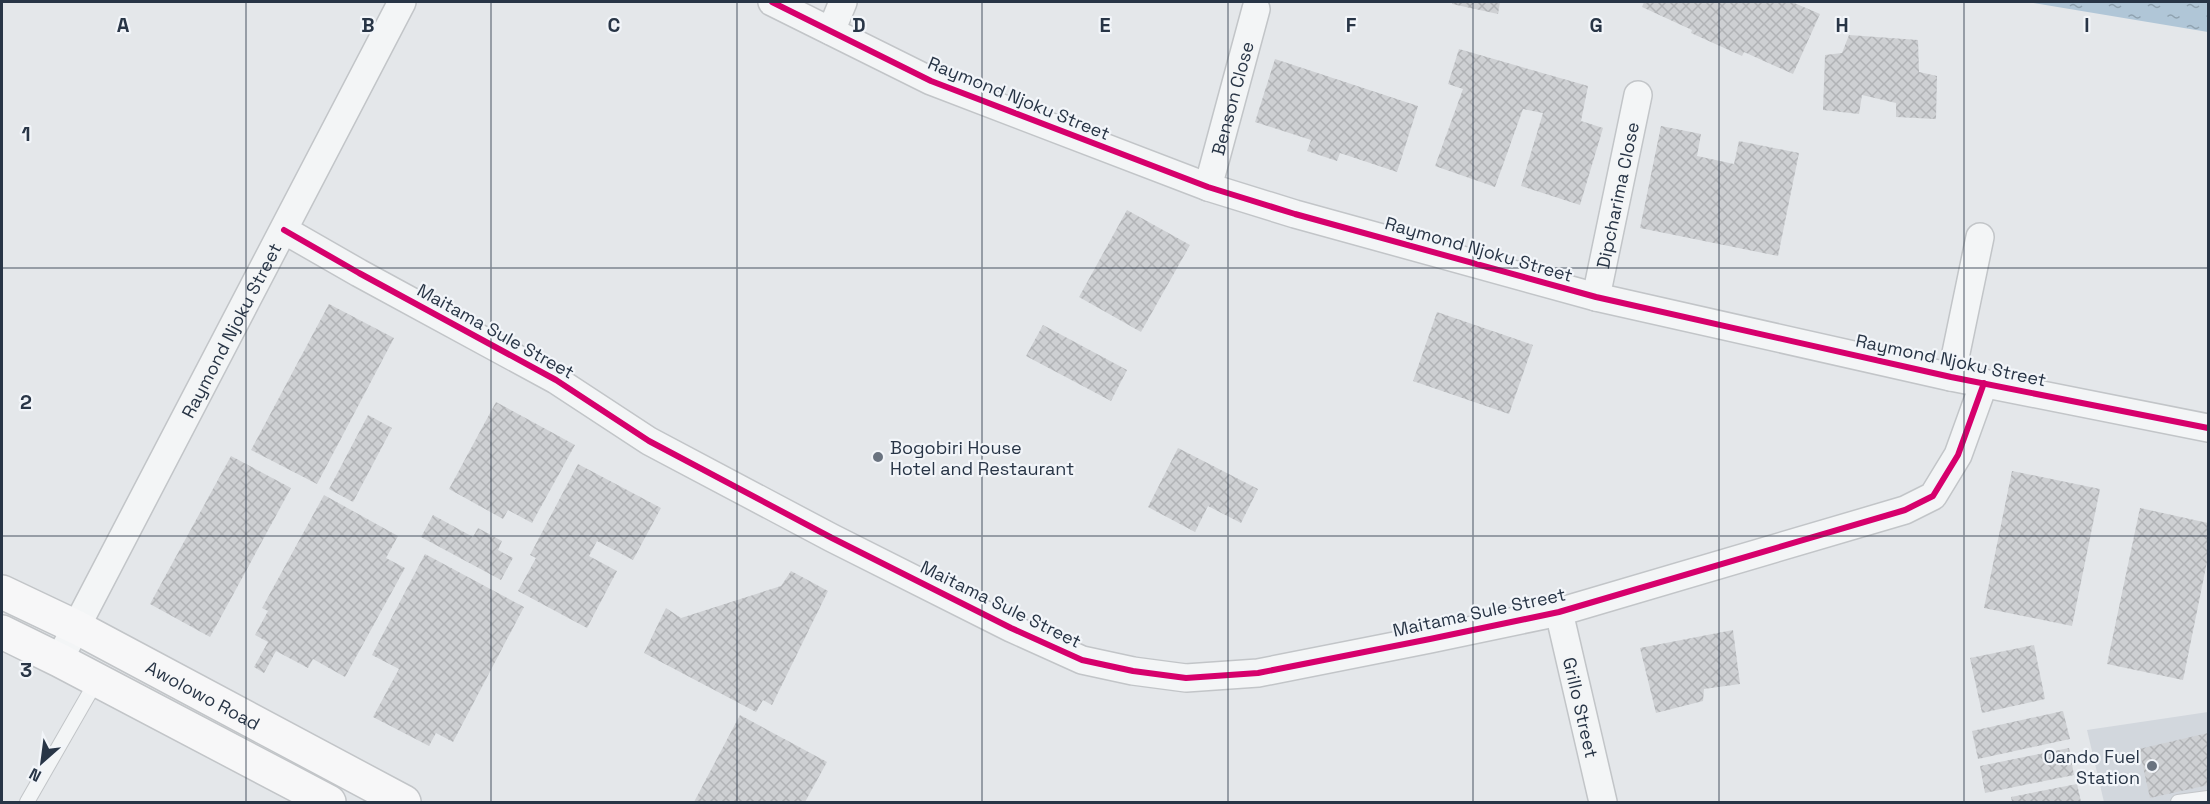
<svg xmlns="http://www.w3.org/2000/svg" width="2210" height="804" viewBox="0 0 2210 804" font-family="'Space Grotesk',sans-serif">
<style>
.built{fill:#d2d7dd}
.water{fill:url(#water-ripples)}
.building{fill:url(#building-cross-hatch)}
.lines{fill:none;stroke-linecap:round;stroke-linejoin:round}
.lane-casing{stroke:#c2c5c8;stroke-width:16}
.street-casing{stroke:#c2c5c8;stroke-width:30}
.secondary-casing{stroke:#c2c5c8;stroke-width:36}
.lane{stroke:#f3f5f6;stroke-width:14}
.street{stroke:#f3f5f6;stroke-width:27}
.secondary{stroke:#f7f7f8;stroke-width:33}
.cycleway-casing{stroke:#f2f5f9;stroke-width:10}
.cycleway{stroke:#d6006c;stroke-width:6}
.grid{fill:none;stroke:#283546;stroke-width:1.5;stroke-opacity:0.55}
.poi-dot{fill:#6a737f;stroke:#f2f5f9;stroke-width:2}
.labels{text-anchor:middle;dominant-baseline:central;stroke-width:4.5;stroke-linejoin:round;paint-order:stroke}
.street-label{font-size:18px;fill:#283546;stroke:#f2f5f9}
.poi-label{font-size:18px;fill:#283546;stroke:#f2f5f9;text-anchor:start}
.grid-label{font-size:20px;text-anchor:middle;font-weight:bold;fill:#283546;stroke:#f2f5f9;stroke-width:4.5;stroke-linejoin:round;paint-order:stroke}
</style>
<defs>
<pattern id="water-ripples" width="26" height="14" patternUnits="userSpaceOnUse" patternTransform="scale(1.5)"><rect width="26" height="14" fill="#b0c6d7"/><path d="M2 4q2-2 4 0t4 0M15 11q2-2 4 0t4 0" fill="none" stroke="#8fa2b0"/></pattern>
<pattern id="building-cross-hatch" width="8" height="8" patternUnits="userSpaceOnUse" patternTransform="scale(1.5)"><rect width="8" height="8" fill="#ced0d3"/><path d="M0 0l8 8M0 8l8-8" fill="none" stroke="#b1b3b6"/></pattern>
</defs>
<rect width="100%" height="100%" fill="#e4e7ea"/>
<polygon class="built" points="2208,712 2208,802 2104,802 2087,730"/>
<polygon class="water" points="2027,2 2208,2 2208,32"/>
<g class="building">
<polygon points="1452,2 1500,2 1498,14 1452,4"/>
<polygon points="1644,2 1792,2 1820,14 1793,74 1744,52 1742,56 1691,33 1692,30 1642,7"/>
<polygon points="1849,35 1918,40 1919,72 1937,76 1936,119 1896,117 1896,103 1862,95 1859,114 1823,110 1825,55 1842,53"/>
<polygon points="1459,49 1588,86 1581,121 1603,128 1580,205 1521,186 1543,113 1523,109 1495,187 1435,166 1463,89 1448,84"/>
<polygon points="1275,59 1418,106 1397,172 1340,153 1337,161 1307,151 1311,140 1255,122"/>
<polygon points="1661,126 1701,134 1697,156 1734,164 1739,141 1799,153 1778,256 1640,228"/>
<polygon points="1127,210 1190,245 1141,332 1079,297"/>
<polygon points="329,304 394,338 317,484 251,450"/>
<polygon points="1437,312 1533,345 1509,414 1413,381"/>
<polygon points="1043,325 1127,370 1111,401 1026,356"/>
<polygon points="496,402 575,445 532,523 508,510 503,519 449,489"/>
<polygon points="368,415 392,428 353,502 329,489"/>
<polygon points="1178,448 1258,489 1241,523 1208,506 1195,532 1148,507"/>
<polygon points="231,456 291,488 210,637 150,604"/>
<polygon points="578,464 661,508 633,560 597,541 589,556 617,571 587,628 518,591 536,558 530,555"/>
<polygon points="2012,471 2100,489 2072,626 1984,608"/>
<polygon points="324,495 398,536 386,558 405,568 345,677 313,659 308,668 276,651 264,673 254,667 268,642 255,635 268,611 262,608"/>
<polygon points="2140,508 2208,523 2208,557 2183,680 2107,664"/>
<polygon points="433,515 473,537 478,528 502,541 498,550 513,558 501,580 421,537"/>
<polygon points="425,554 524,607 453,742 436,733 429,746 373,717 399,669 372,655"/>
<polygon points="791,571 828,591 772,705 763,700 756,712 644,653 666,608 681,618 781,586"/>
<polygon points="1733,630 1740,684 1704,689 1703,701 1656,713 1640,648"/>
<polygon points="2034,645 2045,699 1982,713 1970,658"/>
<polygon points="2063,711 2070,739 1978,759 1972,731"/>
<polygon points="740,715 827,762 805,802 694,802"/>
<polygon points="2208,733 2208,785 2150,798 2139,749"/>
<polygon points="2069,748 2074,775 1985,793 1980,766"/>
<polygon points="2077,784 2081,802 2012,802 2011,797"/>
</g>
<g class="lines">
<defs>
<g id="lane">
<polyline points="27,802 97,680"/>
<polyline points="2178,802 2208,798"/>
</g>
<g id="street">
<polyline points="772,2 931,81 1208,187 1295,214 1596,297 1951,377 2208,428"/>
<polyline points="831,31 843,2"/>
<path id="s1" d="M1208 187 1256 9"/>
<polyline points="284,230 359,273 556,380 649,441 832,538 1011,628 1082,660 1133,671 1186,678 1258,673 1430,639 1559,612 1905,510 1933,496 1958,455 1984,383"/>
<path id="s2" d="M1596 297 1638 95"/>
<polyline points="1951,377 1980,237"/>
<path id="s3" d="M1559 612 1603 802"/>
<path id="s4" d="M59 660 402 2"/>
</g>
<g id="secondary">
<path id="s5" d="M2 592 78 628 404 802"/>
<polyline points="2,632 59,660 329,802"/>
</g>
</defs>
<use href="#lane" class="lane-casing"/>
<use href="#street" class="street-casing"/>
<use href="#secondary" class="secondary-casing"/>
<use href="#lane" class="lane"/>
<use href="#street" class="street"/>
<use href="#secondary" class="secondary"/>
<defs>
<g id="cycleway">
<polyline points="772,2 931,81 1208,187 1295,214 1596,297 1951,377 2208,428"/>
<polyline points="284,230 359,273 556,380 649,441 832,538 1011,628 1082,660 1133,671 1186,678 1258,673 1430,639 1559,612 1905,510 1933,496 1958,455 1984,383"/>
</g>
</defs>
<use href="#cycleway" class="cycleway-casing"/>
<use href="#cycleway" class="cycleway"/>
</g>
<path class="grid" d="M246 2V802M491 2V802M737 2V802M982 2V802M1228 2V802M1473 2V802M1719 2V802M1964 2V802M2 268H2208M2 536H2208"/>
<g class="poi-dot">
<circle cx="878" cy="457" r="6"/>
<circle cx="2152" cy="766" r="6"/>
</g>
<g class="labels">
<g class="street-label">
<text transform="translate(1019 98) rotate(22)">Raymond Njoku Street</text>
<text stroke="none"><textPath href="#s1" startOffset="92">Benson Close</textPath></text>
<text stroke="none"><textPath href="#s2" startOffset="104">Dipcharima Close</textPath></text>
<text transform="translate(1479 249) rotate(16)">Raymond Njoku Street</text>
<text stroke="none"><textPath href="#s4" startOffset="372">Raymond Njoku Street</textPath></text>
<text transform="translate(496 331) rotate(29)">Maitama Sule Street</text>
<text transform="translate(1951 360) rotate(12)">Raymond Njoku Street</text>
<text transform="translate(1001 604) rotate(26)">Maitama Sule Street</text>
<text transform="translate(1479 612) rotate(-12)">Maitama Sule Street</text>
<text stroke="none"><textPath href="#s5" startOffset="226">Awolowo Road</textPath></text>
<text stroke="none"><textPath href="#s3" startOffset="98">Grillo Street</textPath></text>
</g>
<g class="poi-label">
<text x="890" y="447">Bogobiri House<tspan x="890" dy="21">Hotel and Restaurant</tspan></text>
<text x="2140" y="756" text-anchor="end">Oando Fuel<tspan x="2140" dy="21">Station</tspan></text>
</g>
</g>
<g class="grid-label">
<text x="123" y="32">A</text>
<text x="368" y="32">B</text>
<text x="614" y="32">C</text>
<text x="859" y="32">D</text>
<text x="1105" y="32">E</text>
<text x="1351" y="32">F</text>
<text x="1596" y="32">G</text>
<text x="1842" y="32">H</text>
<text x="2087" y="32">I</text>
<text x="26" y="141">1</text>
<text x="26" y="409">2</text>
<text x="26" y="677">3</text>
</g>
<rect width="2210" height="804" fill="none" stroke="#283546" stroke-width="6"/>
<g transform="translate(42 762) rotate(208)" stroke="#f2f5f9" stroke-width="4.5" paint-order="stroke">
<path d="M0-4.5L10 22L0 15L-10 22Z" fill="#283546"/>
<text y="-9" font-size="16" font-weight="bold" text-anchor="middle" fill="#283546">N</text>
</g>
</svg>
